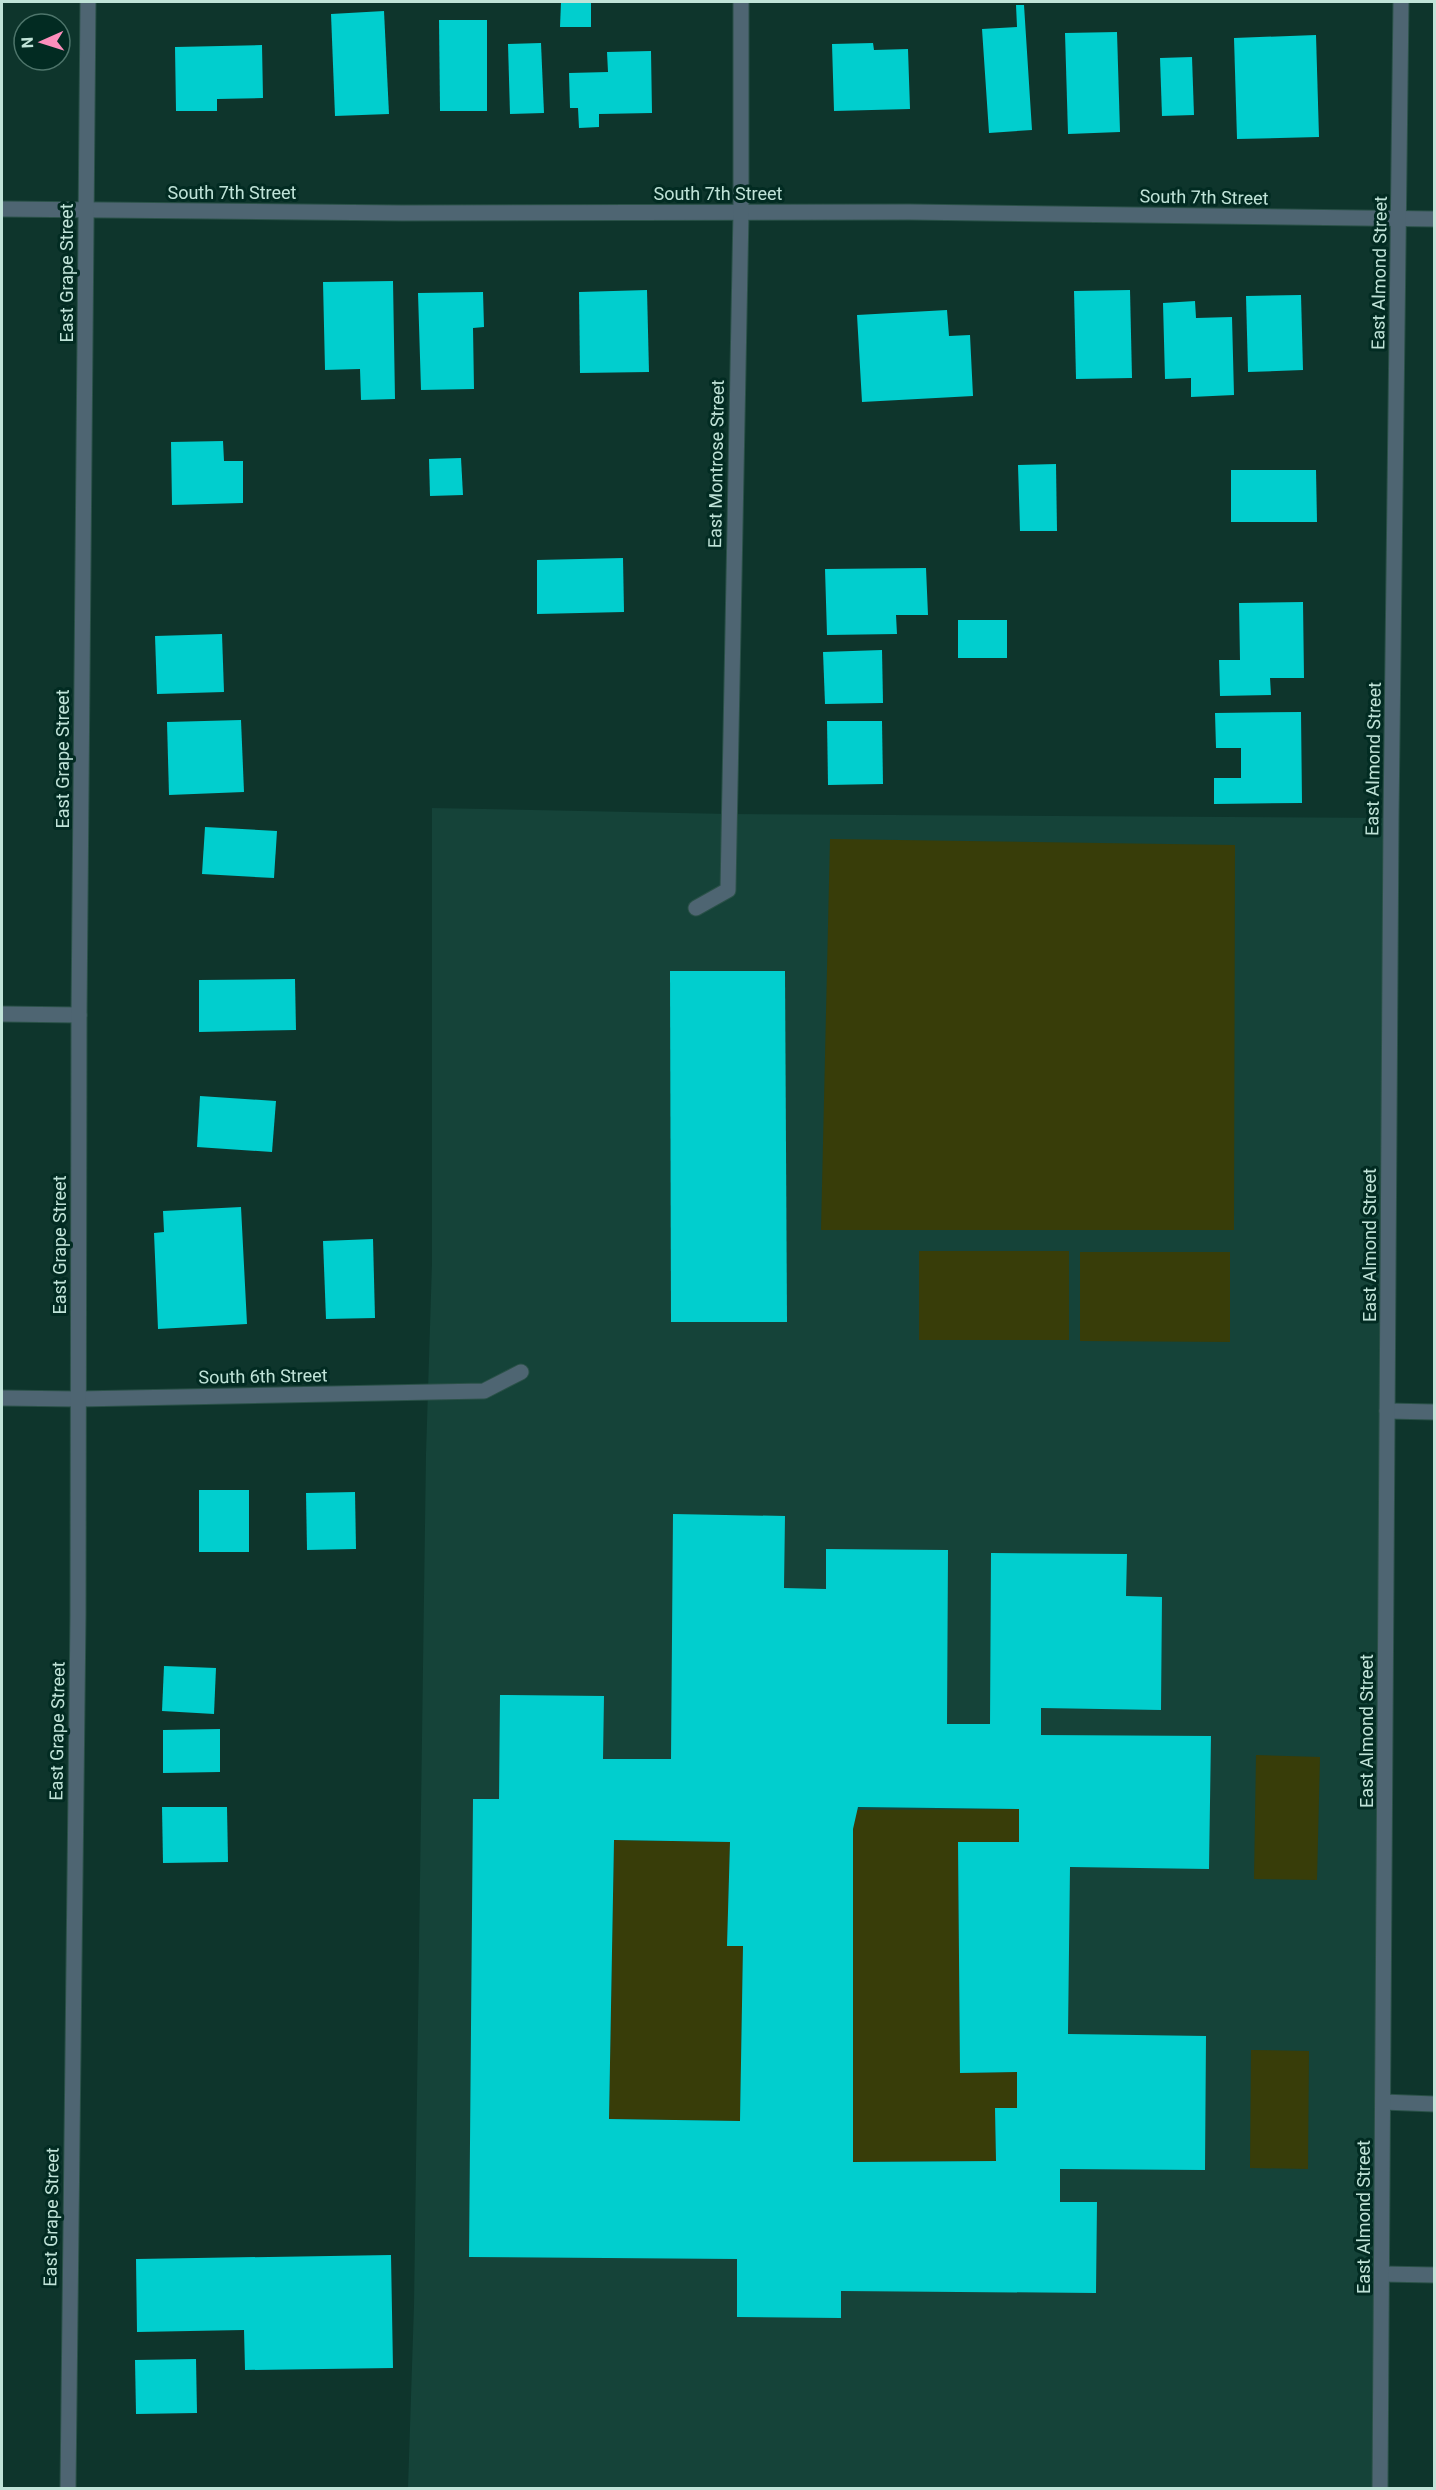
<svg xmlns="http://www.w3.org/2000/svg" width="1436" height="2490" viewBox="0 0 1436 2490" font-family="Roboto,sans-serif">
<style>
.built{fill:#154339}
.green{fill:#383d09}
.building{fill:#01cece;fill-rule:evenodd}
.lines{fill:none;stroke-linecap:round;stroke-linejoin:round}
.minor-casing{stroke:#2a5148;stroke-width:17}
.minor{stroke:#4e6572;stroke-width:15}
.labels{text-anchor:middle;dominant-baseline:central;stroke-width:6;stroke-linejoin:round;paint-order:stroke}
.street-label{font-size:18px;fill:#c0e3d8;stroke:#022b22}
</style>
<rect width="100%" height="100%" fill="#0e352c"/>
<polygon class="built" points="432,808 729,814 1391,818 1380,2488 408,2488 414,2305 426,1454 432,1263"/>
<g class="green">
<polygon points="830,839 1235,845 1234,1230 821,1230"/>
<rect x="919" y="1251" width="150" height="89"/>
<polygon points="1080,1252 1230,1252 1230,1342 1080,1341"/>
<polygon points="1256,1755 1320,1757 1317,1880 1254,1879"/>
<polygon points="1019,1809 1019,1842 958,1842 960,2073 1017,2072 1017,2108 995,2109 996,2161 853,2162 851,1810"/>
<polygon points="614,1840 730,1842 727,1946 743,1946 740,2121 609,2119"/>
<polygon points="1251,2050 1309,2051 1308,2169 1250,2168"/>
</g>
<g class="building">
<polygon points="561,2 591,2 591,27 560,27"/>
<polygon points="1016,5 1024,5 1032,130 989,133 982,29 1017,27"/>
<polygon points="384,11 389,114 335,116 331,14"/>
<polygon points="439,20 487,20 487,111 440,111"/>
<polygon points="1117,32 1120,132 1068,134 1065,33"/>
<polygon points="1316,35 1319,137 1237,139 1234,38"/>
<polygon points="541,43 544,113 510,114 508,44"/>
<polygon points="873,43 874,50 908,49 910,109 834,111 832,44"/>
<polygon points="262,45 263,98 217,99 217,111 176,111 175,47"/>
<polygon points="651,51 652,113 599,114 599,127 579,128 578,108 570,108 569,73 608,72 607,52"/>
<polygon points="1192,57 1194,115 1162,116 1160,58"/>
<polygon points="393,281 395,399 361,400 360,369 325,370 323,282"/>
<polygon points="647,290 649,372 580,373 579,292"/>
<polygon points="1130,290 1132,378 1076,379 1074,291"/>
<polygon points="483,292 484,327 473,328 474,389 421,390 418,293"/>
<polygon points="1301,295 1303,370 1248,372 1246,296"/>
<polygon points="1195,301 1196,318 1232,317 1234,395 1191,397 1191,378 1165,379 1163,303"/>
<polygon points="947,310 949,336 970,335 973,396 862,402 857,315"/>
<polygon points="223,441 224,461 243,461 243,503 172,505 171,442"/>
<polygon points="461,458 463,495 430,496 429,459"/>
<polygon points="1056,464 1057,531 1020,531 1018,465"/>
<polygon points="1231,470 1316,470 1317,522 1231,522"/>
<polygon points="623,558 624,612 537,614 537,560"/>
<polygon points="926,568 928,615 896,615 897,634 827,635 825,569"/>
<polygon points="1303,602 1304,678 1270,678 1271,695 1220,696 1219,660 1240,660 1239,603"/>
<rect x="958" y="620" width="49" height="38"/>
<polygon points="222,634 224,692 157,694 155,636"/>
<polygon points="882,650 883,703 825,704 823,652"/>
<polygon points="1301,712 1302,803 1214,804 1214,778 1241,778 1241,748 1216,748 1215,713"/>
<polygon points="241,720 244,792 169,795 167,722"/>
<polygon points="827,721 882,721 883,784 828,785"/>
<polygon points="205,827 277,831 274,878 202,874"/>
<polygon points="670,971 785,971 787,1322 671,1322"/>
<polygon points="295,979 296,1030 199,1032 199,980"/>
<polygon points="200,1096 276,1101 272,1152 197,1147"/>
<polygon points="241,1207 247,1324 158,1329 154,1233 164,1232 163,1211"/>
<polygon points="373,1239 375,1318 326,1319 323,1241"/>
<rect x="199" y="1490" width="50" height="62"/>
<polygon points="355,1492 356,1549 307,1550 306,1493"/>
<path d="M673 1514 785 1516 784 1588 826 1589V1549L948 1550 947 1724H990L991 1553 1127 1554 1126 1596 1162 1597 1161 1710 1041 1708V1735L1211 1736 1209 1869 1070 1867 1068 2034 1206 2036 1205 2170 1060 2169V2202H1097L1096 2293 841 2291V2318L737 2317V2259L469 2257 473 1799H499L500 1695 604 1696 603 1759H671ZM858 1807 1019 1809V1842H958L960 2073 1017 2072V2108H995L996 2161 853 2162V1829ZM614 1840 730 1842 727 1946H743L740 2121 609 2119Z"/>
<polygon points="164,1666 216,1668 214,1714 162,1711"/>
<polygon points="220,1729 220,1772 163,1773 163,1730"/>
<polygon points="162,1807 227,1807 228,1862 163,1863"/>
<polygon points="391,2255 393,2368 245,2370 244,2330 137,2332 136,2259"/>
<polygon points="196,2359 197,2413 136,2414 135,2360"/>
</g>
<g class="lines">
<defs>
<g id="minor">
<polyline points="2,209 402,213 910,212 1434,219"/>
<polyline points="696,908 728,890 741,212 741,2"/>
<polyline points="2,1014 79,1015"/>
<polyline points="2,1398 78,1399 484,1391 521,1372"/>
<polyline points="1387,1411 1434,1412"/>
<polyline points="1383,2102 1434,2104"/>
<polyline points="1382,2274 1434,2275"/>
<polyline points="68,2488 78,1615 79,1015 88,2"/>
<polyline points="1380,2488 1391,818 1401,2"/>
</g>
</defs>
<use href="#minor" class="minor-casing"/>
<use href="#minor" class="minor"/>
</g>
<g class="labels">
<g class="street-label">
<text x="232" y="192">South 7th Street</text>
<text x="718" y="193">South 7th Street</text>
<text transform="translate(1204 197) rotate(1)">South 7th Street</text>
<text transform="translate(66 273) rotate(-90)">East Grape Street</text>
<text transform="translate(1379 273) rotate(-89)">East Almond Street</text>
<text transform="translate(716 464) rotate(-89)">East Montrose Street</text>
<text transform="translate(62 759) rotate(-90)">East Grape Street</text>
<text transform="translate(1373 759) rotate(-89)">East Almond Street</text>
<text transform="translate(59 1245) rotate(-90)">East Grape Street</text>
<text transform="translate(1369 1245) rotate(-90)">East Almond Street</text>
<text transform="translate(263 1376) rotate(-1)">South 6th Street</text>
<text transform="translate(57 1731) rotate(-89)">East Grape Street</text>
<text transform="translate(1366 1731) rotate(-90)">East Almond Street</text>
<text transform="translate(51 2217) rotate(-89)">East Grape Street</text>
<text transform="translate(1363 2217) rotate(-90)">East Almond Street</text>
</g>
</g>
<rect width="1436" height="2490" fill="none" stroke="#c0e3d8" stroke-width="6"/>
<g transform="translate(42 42) rotate(267)"><circle r="28" fill="#022b22" stroke="#4e756b" stroke-width="1.5"/>
<path d="M0-4.5L10 22L0 15L-10 22Z" fill="#fe8ebc"/>
<text y="-9" font-size="16" font-weight="bold" text-anchor="middle" fill="#c0e3d8">N</text>
</g>
</svg>
